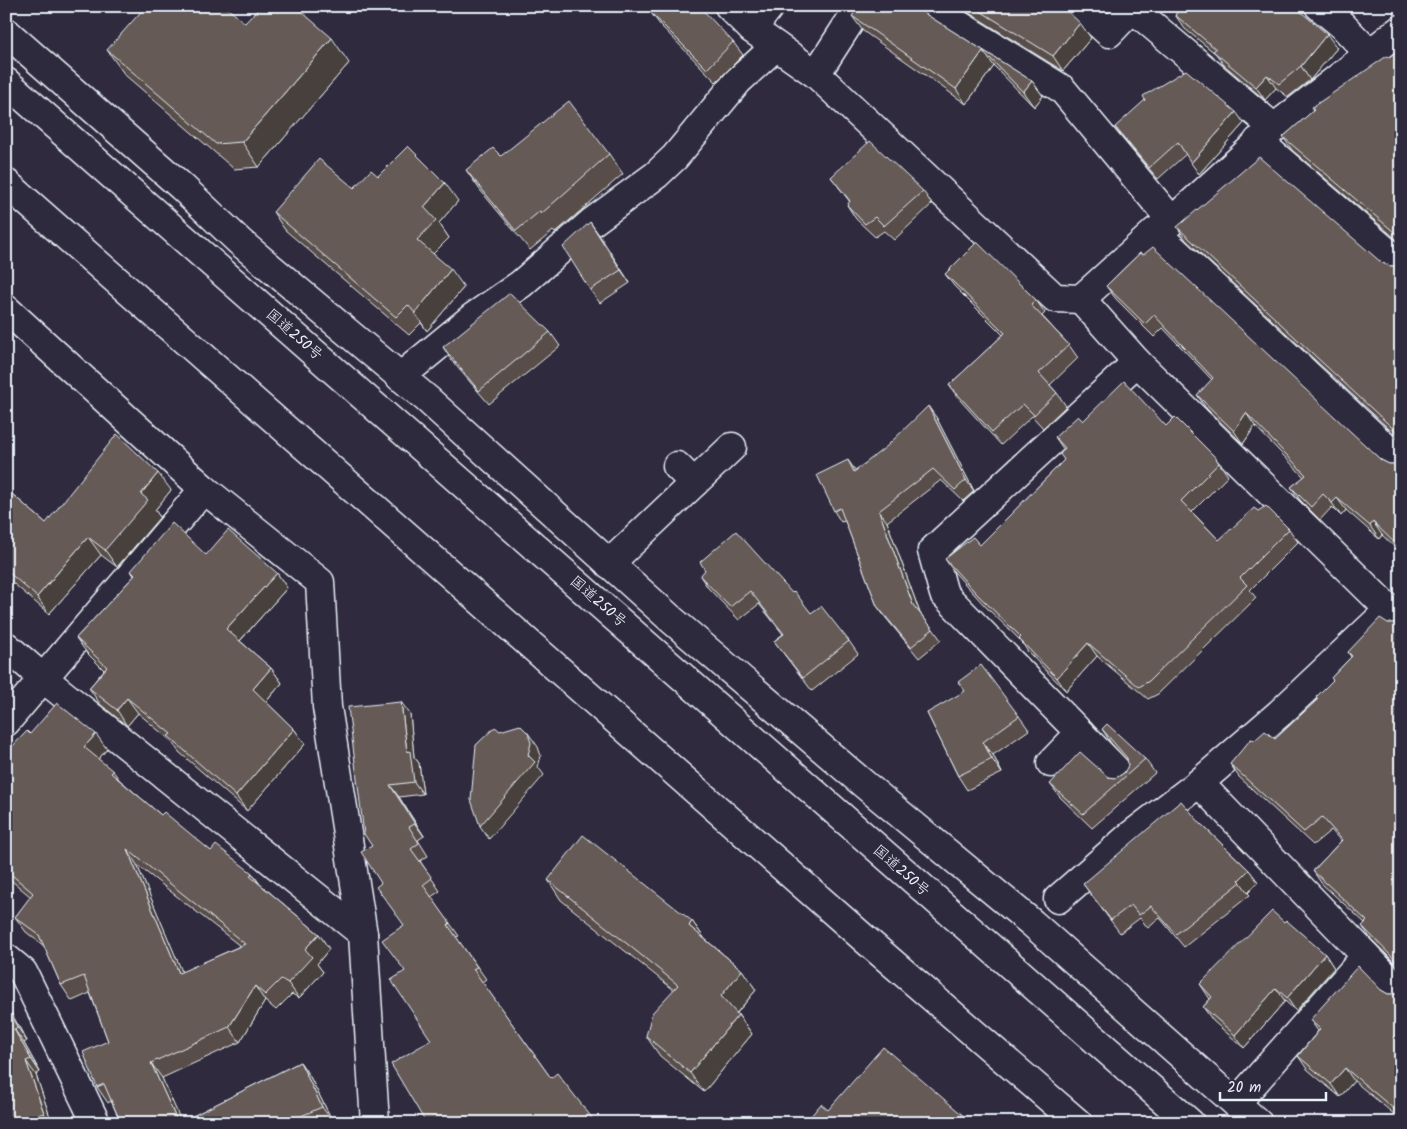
<svg xmlns="http://www.w3.org/2000/svg" width="1407" height="1129" viewBox="0 0 1407 1129" font-family="Kalam,'Klee One',sans-serif">
<style>
.lines{fill:none;stroke-linecap:round;stroke-linejoin:round}
.minor-casing{stroke:#e8f1f8;stroke-width:31}
.highway-casing{stroke:#e8f1f8;stroke-width:31}
.minor{stroke:#2f2a3d;stroke-width:28}
.highway{stroke:#2f2a3d;stroke-width:28}
.wall{fill:#584d4a;stroke:#e8f1f8;fill-rule:evenodd}
.shaded-wall{fill:#473f3c;stroke:#e8f1f8}
.building{fill:#665a56;stroke:#e8f1f8;fill-rule:evenodd}
.labels{text-anchor:middle;dominant-baseline:central;stroke-width:4;stroke-linejoin:round;paint-order:stroke}
.street-label{font-size:15px;fill:#e8f1f8;stroke:#2f2a3d}
</style>
<rect width="100%" height="100%" fill="#2f2a3d"/>
<filter id="ink" filterUnits="userSpaceOnUse"><feTurbulence type="fractalNoise" baseFrequency=".02" numOctaves="2"/><feDisplacementMap in="SourceGraphic" scale="10" xChannelSelector="R" yChannelSelector="G"/><feConvolveMatrix kernelMatrix="1 2 1 2 8 2 1 2 1" color-interpolation-filters="sRGB"/></filter>
<g filter="url(#ink)">
<g class="lines">
<defs>
<g id="minor">
<polyline points="729,6 752,29 816,74 1055,298 1081,299 1155,232 1172,221 1274,128 1401,29"/>
<polyline points="942,6 938,12 1062,89 1172,221"/>
<polyline points="1079,6 1109,33 1129,12 1138,13 1274,128"/>
<polyline points="1319,6 1342,25 1370,54"/>
<polyline points="752,29 770,6"/>
<polyline points="6,32 182,187 240,242 427,399 672,620 865,785 1032,923 1258,1123"/>
<polyline points="816,74 860,6"/>
<polyline points="1258,141 1401,264"/>
<polyline points="1155,232 1401,462"/>
<polyline points="1081,299 1137,362 1401,621"/>
<polyline points="6,309 204,489 320,582 327,707 363,934 375,1123"/>
<polyline points="400,377 473,317 521,284 592,222 656,175 675,157 738,81 776,46"/>
<polyline points="677,466 694,483"/>
<polyline points="609,564 732,447"/>
<polyline points="6,646 44,679 363,934"/>
<polyline points="6,722 204,489"/>
<polyline points="1051,763 1080,733"/>
<polyline points="1122,776 944,594 932,551 1137,362"/>
<polyline points="1199,783 1401,992"/>
<polyline points="1058,899 1131,835 1199,783 1280,713 1390,609"/>
<polyline points="6,958 23,972 96,1123"/>
<polyline points="1236,1103 1366,956"/>
</g>
<g id="highway">
<polyline points="6,82 1190,1123"/>
<polyline points="6,183 867,941 1078,1123"/>
</g>
</defs>
<use href="#minor" class="minor-casing"/>
<use href="#highway" class="highway-casing"/>
<use href="#minor" class="minor"/>
<use href="#highway" class="highway"/>
</g>
<g class="wall">
<polygon points="958,6 1062,6 1091,38 1063,71"/>
<polygon points="1182,6 1301,6 1298,10 1337,48 1310,80 1288,97 1276,88 1265,100 1223,64 1216,54 1185,29 1175,15"/>
<polygon points="922,12 1032,81 1043,96 1034,107 994,66 966,104 863,31 852,16"/>
<polygon points="651,13 733,42 743,55 716,82 661,26"/>
<polygon points="245,23 349,63 259,167 234,169 125,75 107,50"/>
<polygon points="1401,50 1401,243 1292,150 1283,137 1313,111 1311,108"/>
<polygon points="1244,123 1199,174 1186,154 1158,179 1123,138 1115,127"/>
<polygon points="609,154 623,174 555,233 553,231 530,250 480,190 466,170 501,156"/>
<polygon points="378,176 458,201 439,223 449,238 433,254 464,287 427,331 421,323 409,335 285,230 273,212 354,188"/>
<polygon points="831,177 923,191 932,204 894,240 884,231 875,237 856,219 847,205 850,202"/>
<polygon points="590,222 630,283 600,303 590,290"/>
<polygon points="1177,227 1382,263 1390,266 1397,266 1401,263 1401,440 1186,240"/>
<polygon points="1140,253 1381,460 1389,464 1397,464 1401,461 1401,553 1382,535 1379,539 1346,510 1341,516 1332,507 1320,520 1300,500 1291,487 1304,477 1255,426 1243,444 1206,408 1197,395 1212,380 1163,328 1154,337 1116,299 1106,286"/>
<polygon points="945,274 1036,300 1045,313 1042,316 1069,345 1078,358 1050,385 1057,393 1066,406 1043,428 1032,416 1001,445 958,398 949,385 1003,335 954,286"/>
<polygon points="550,332 560,346 489,404 452,361 443,347"/>
<polygon points="936,417 974,491 963,501 941,480 887,522 920,613 933,629 941,640 919,658 885,617 877,606 845,521 841,522 834,511 848,460 855,470"/>
<polygon points="1083,421 1166,426 1215,457 1224,470 1228,476 1192,512 1219,540 1258,511 1289,529 1298,542 1250,590 1256,598 1158,694 1148,699 1097,656 1066,691 1028,652 1021,641 986,607 954,572 945,559 980,545 1012,513 1064,460 1064,450 1055,437"/>
<polygon points="6,489 46,523 171,490 155,510 160,517 117,567 101,555 49,614 6,577"/>
<polygon points="206,555 277,573 287,588 240,641 271,668 282,683 266,702 294,729 305,744 247,811 179,752 171,741 138,713 127,726 100,704 89,688 104,670 87,653 76,638 134,576 131,571"/>
<polygon points="700,576 792,593 811,613 849,641 858,654 812,691 774,641 783,634 759,604 739,620 708,588"/>
<polygon points="1401,620 1401,969 1371,939 1362,926 1365,923 1322,884 1313,871 1341,841 1331,830 1313,845 1239,777 1230,764 1255,740 1275,739 1317,699 1333,680 1331,678 1351,657 1348,652 1388,623 1396,623"/>
<polygon points="927,713 1019,716 1029,730 993,755 1002,773 967,790 958,776"/>
<polygon points="410,714 414,757 419,763 423,794 399,797 424,836 418,840 428,856 420,861 440,891 431,897 459,936 456,937 486,979 482,982 551,1078 596,1123 431,1040 405,971 404,925 381,883 372,846"/>
<polygon points="1102,729 1145,759 1155,773 1092,828 1060,797 1050,784 1108,777 1116,778 1124,773 1128,766 1128,761 1111,743"/>
<path d="M30 734 107 749 98 759 121 781 161 815 211 851 252 873 260 884 319 934 329 949 317 964 323 972 299 998 292 994 276 1010 265 1001 240 1042 162 1078 181 1122 300 1062 310 1077 333 1122 331 1123H121L111 1101 108 1103 97 1087 108 1041 90 993 72 1001 61 985 44 946 26 932 15 917 31 897 6 876V753ZM137 865 240 946 182 972Z"/>
<polygon points="1201,824 1249,870 1258,882 1248,893 1250,895 1184,947 1160,918 1148,928 1140,918 1120,933 1083,884"/>
<polygon points="548,880 692,921 705,939 742,970 756,990 737,1013 752,1034 704,1092 660,1056 646,1036 674,990 561,900"/>
<polygon points="1284,922 1325,954 1334,968 1296,1011 1285,1001 1244,1048 1213,1021 1203,1007 1210,999 1200,984"/>
<polygon points="1381,990 1388,994 1396,994 1401,991 1401,1120 1354,1081 1340,1097 1307,1069 1298,1056 1318,1031 1310,1020"/>
<polygon points="6,1004 27,1041 24,1043 40,1072 36,1075 52,1123 6,1123"/>
</g>
<g class="shaded-wall">
<polygon points="915,6 924,6 922,12 924,20"/>
<polygon points="1156,6 1163,6 1159,11"/>
<polygon points="1080,23 1091,38 1063,71 1053,56"/>
<polygon points="1327,34 1337,48 1310,80 1301,66"/>
<polygon points="332,38 349,63 259,167 242,142"/>
<polygon points="983,51 994,66 966,104 956,89"/>
<polygon points="1267,75 1276,88 1265,100 1256,87"/>
<polygon points="1032,81 1043,96 1034,107 1023,92"/>
<polygon points="1236,112 1244,123 1199,174 1191,163"/>
<polygon points="445,183 458,201 439,223 449,238 429,258 417,240 424,207"/>
<polygon points="590,222 600,236 630,283 621,270"/>
<polygon points="451,269 464,287 427,331 415,313"/>
<polygon points="928,406 936,417 974,491 966,480"/>
<polygon points="1246,413 1255,426 1243,444 1234,431"/>
<polygon points="158,473 171,490 155,510 160,517 117,567 105,550 141,494"/>
<polygon points="1337,498 1346,510 1341,516 1332,503"/>
<polygon points="879,511 887,522 921,616 913,605"/>
<polygon points="1373,522 1382,535 1379,539 1370,526"/>
<polygon points="88,537 101,555 49,614 37,597"/>
<polygon points="277,573 287,588 237,644 226,629"/>
<polygon points="1088,643 1097,656 1066,691 1057,678"/>
<polygon points="271,668 282,683 264,704 253,689"/>
<polygon points="127,698 138,713 127,726 117,710"/>
<polygon points="401,702 410,714 414,757 419,763 423,794 414,782 407,752"/>
<polygon points="294,729 305,744 247,811 236,796"/>
<polygon points="528,733 538,747 541,756 538,767 544,775 489,839 480,826 528,755"/>
<polygon points="96,734 107,749 95,763 84,747"/>
<polygon points="983,742 993,755 1002,773 992,759"/>
<polygon points="113,771 124,786 111,773"/>
<polygon points="390,785 399,797 424,836 415,824"/>
<polygon points="127,849 137,865 189,988 179,973"/>
<polygon points="1249,870 1258,882 1248,893 1239,880"/>
<polygon points="252,873 262,888 250,876"/>
<polygon points="692,921 706,941 689,926"/>
<polygon points="319,934 329,949 317,964 323,972 299,998 288,983 305,949"/>
<polygon points="1325,954 1334,968 1296,1011 1287,998"/>
<polygon points="742,970 756,990 734,1016 721,996"/>
<polygon points="255,986 265,1001 240,1042 229,1027"/>
<polygon points="1276,988 1285,1001 1244,1048 1235,1035"/>
<polygon points="6,1004 27,1041 18,1028 6,1007"/>
<polygon points="738,1015 752,1034 704,1092 690,1073"/>
<polygon points="14,1029 24,1043 40,1072 31,1059"/>
<polygon points="26,1061 36,1075 52,1123 50,1123 44,1113"/>
<polygon points="300,1062 310,1077 333,1122 322,1107"/>
<polygon points="151,1063 162,1078 182,1123 178,1123"/>
<polygon points="1345,1068 1354,1081 1340,1097 1331,1084"/>
</g>
<g class="building">
<polygon points="146,6 225,6 245,23 261,6 295,6 332,38 242,142 216,144 107,50"/>
<polygon points="658,6 699,6 733,42 707,69 651,13"/>
<polygon points="859,6 915,6 919,10 1032,81 1023,92 983,51 956,89 852,16"/>
<polygon points="972,6 1062,6 1080,23 1053,56"/>
<polygon points="1182,6 1294,6 1327,34 1301,66 1279,84 1267,75 1256,87 1213,51 1216,49 1175,15"/>
<polygon points="1401,50 1401,238 1283,137 1314,110 1311,108 1387,56 1389,58"/>
<polygon points="1186,70 1236,112 1191,163 1178,142 1149,168 1115,127 1145,100 1143,96"/>
<polygon points="569,101 609,154 541,214 540,211 516,231 466,170 493,148 501,156"/>
<polygon points="870,141 923,191 884,226 875,217 865,224 847,205 850,201 831,177"/>
<polygon points="408,146 445,183 424,207 436,220 417,240 451,269 415,313 408,305 396,317 273,212 319,159 354,188 371,170 378,176"/>
<polygon points="1259,157 1382,263 1390,266 1397,266 1401,263 1401,436 1177,227"/>
<polygon points="590,222 621,270 590,290 563,247"/>
<polygon points="977,242 1036,300 1031,305 1069,345 1039,373 1057,393 1034,415 1023,404 992,432 949,385 1005,333 945,274"/>
<polygon points="1153,247 1381,460 1389,464 1397,464 1401,461 1401,549 1373,522 1370,526 1337,498 1332,503 1323,494 1311,507 1291,487 1306,475 1246,413 1234,431 1197,395 1213,378 1154,315 1145,324 1106,286 1140,253 1143,255"/>
<polygon points="510,293 550,332 479,391 443,347"/>
<polygon points="1124,381 1166,426 1175,417 1215,457 1219,463 1181,501 1219,540 1254,508 1258,511 1266,506 1289,529 1240,578 1247,585 1149,681 1139,687 1088,643 1057,678 1019,639 1021,637 977,594 945,559 973,537 980,545 1012,513 1064,460 1060,454 1065,448 1055,437 1078,416 1083,421"/>
<polygon points="928,406 966,480 955,490 933,469 879,511 913,605 933,629 911,647 877,606 840,508 834,511 817,475 848,460 854,472 887,446"/>
<polygon points="117,434 158,473 141,494 148,500 105,550 88,537 37,597 6,570 6,489 46,523"/>
<polygon points="172,523 206,555 228,530 277,573 226,629 271,668 253,689 294,729 236,796 168,736 171,734 127,698 117,710 89,688 107,667 76,638 135,575 131,571"/>
<polygon points="736,531 792,593 794,591 811,613 821,606 849,641 803,678 774,641 784,634 750,591 730,607 700,576 705,570 700,562"/>
<polygon points="1401,588 1401,595 1398,591"/>
<polygon points="1380,618 1388,623 1396,623 1401,620 1401,966 1362,926 1367,921 1313,871 1342,840 1322,817 1304,832 1230,764 1251,739 1255,740 1265,731 1275,739 1318,699 1316,697 1333,680 1331,678 1352,656 1348,652"/>
<polygon points="981,665 1019,716 983,742 992,759 958,776 927,713 965,691 958,682"/>
<polygon points="401,702 407,752 410,751 414,782 390,785 415,824 409,827 419,843 411,849 432,878 423,885 450,923 448,925 477,967 473,969 551,1078 557,1073 596,1123 426,1123 391,1064 431,1040 391,980 405,971 382,940 404,925 376,887 381,883 361,852 372,846 364,834 348,707"/>
<path d="M57 703 96 734 84 747 113 771 111 773 161 815 164 812 211 851 216 845 252 873 250 876 319 934 305 949 312 957 288 983 281 979 265 995 255 986 229 1027 151 1063 178 1123H121L104 1084 97 1087 83 1052 108 1041 84 976 61 985 39 935 15 917 33 893 6 870V753L27 731 30 734ZM127 849 245 944 179 973Z"/>
<polygon points="1107,724 1145,759 1083,814 1050,784 1080,752 1108,777 1116,778 1124,773 1128,766 1127,758 1102,729"/>
<polygon points="520,725 528,733 531,743 528,755 535,762 480,826 471,800 476,745 495,727 500,731"/>
<polygon points="1181,801 1201,824 1249,870 1239,880 1241,882 1176,934 1151,906 1139,915 1131,905 1111,920 1083,884"/>
<polygon points="583,835 692,921 689,926 742,970 721,996 738,1015 690,1073 646,1036 652,1013 678,985 548,880"/>
<polygon points="1272,911 1284,922 1286,920 1325,954 1287,998 1276,988 1235,1035 1203,1007 1212,997 1200,984"/>
<polygon points="1358,966 1381,990 1388,994 1396,994 1401,991 1401,1030 1393,1037 1401,1043 1401,1115 1345,1068 1331,1084 1298,1056 1320,1029 1310,1020"/>
<polygon points="6,1007 18,1028 14,1029 31,1059 26,1061 44,1113 13,1123 6,1123"/>
<polygon points="883,1047 972,1123 805,1123 821,1104 828,1110"/>
<polygon points="300,1062 322,1107 285,1123 179,1123"/>
</g>
</g>
<g class="labels">
<g class="street-label">
<text transform="translate(294 335) rotate(41)">国道250号</text>
<text transform="translate(598 602) rotate(41)">国道250号</text>
<text transform="translate(901 871) rotate(41)">国道250号</text>
</g>
</g>
<rect width="1407" height="1129" fill="none" stroke="#2f2a3d" stroke-width="25"/>
<rect x="12" y="12" width="1382" height="1104" fill="none" stroke="#e8f1f8" stroke-width="2" filter="url(#ink)"/>
<path d="M1220 1092v8h106v-8" fill="none" stroke="#e8f1f8" stroke-width="2.5"/>
<text x="1227" y="1092" font-size="15" fill="#e8f1f8" stroke="#2f2a3d" stroke-width="4" paint-order="stroke">20 m</text>
</svg>
